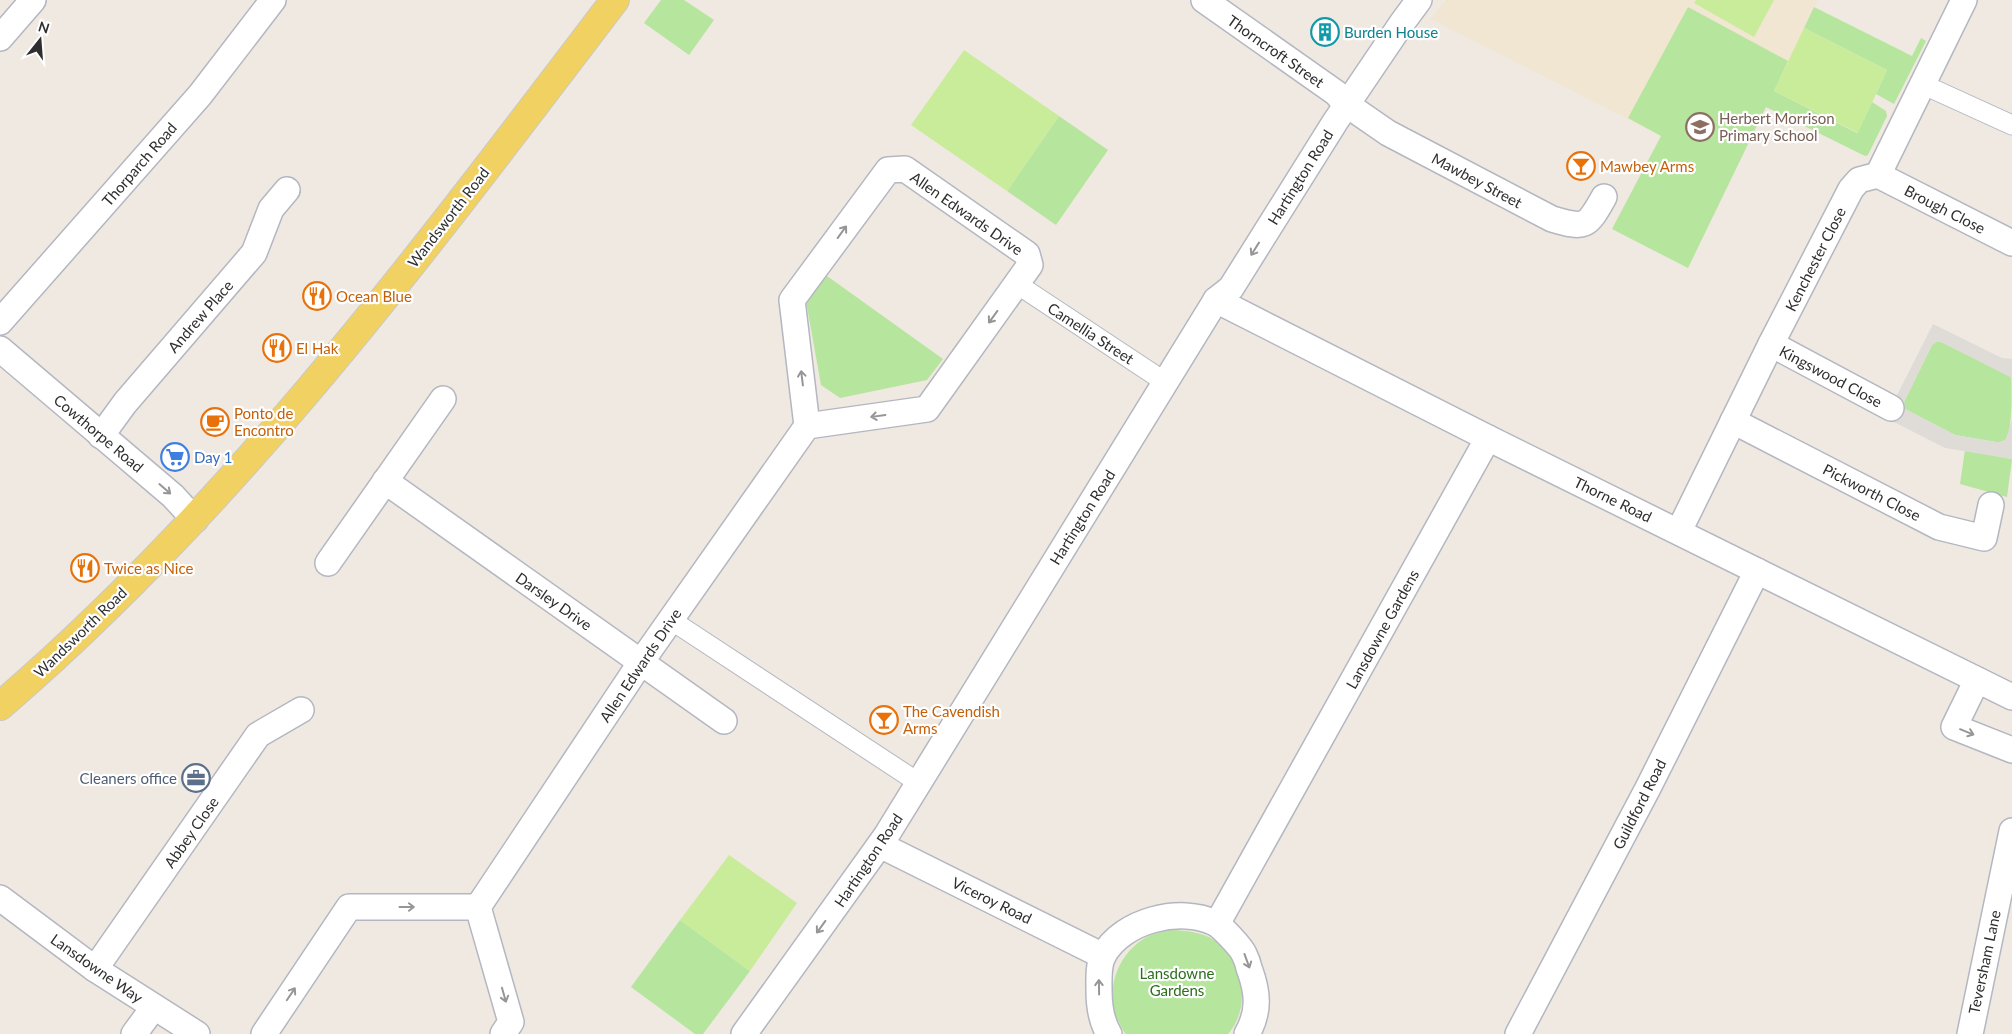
<svg xmlns="http://www.w3.org/2000/svg" width="2012" height="1034" viewBox="0 0 2012 1034" font-family="Lato,sans-serif">
<style>
.education{fill:#f0e6d1}
.green{fill:#b6e59e}
.pitch{fill:#c9ec9a}
.plaza{fill:#dfdcd8}
.lines{fill:none;stroke-linecap:round;stroke-linejoin:round}
.pedestrian-casing{stroke:#b4b7c1;stroke-width:21}
.minor-casing{stroke:#b4b7c1;stroke-width:28}
.primary-casing{stroke:#c9c9c9;stroke-width:30}
.pedestrian{stroke:#fff;stroke-width:19}
.minor{stroke:#fff;stroke-width:25}
.primary{stroke:#f2d163;stroke-width:28}
.oneway{stroke:#969696}
.labels{text-anchor:middle;dominant-baseline:central;stroke-width:4.5;stroke-linejoin:round;paint-order:stroke}
.culture-label{font-size:15px;fill:#0d838f;stroke:#fff;text-anchor:start}
.street-label{font-size:15px;fill:#2e2e2e;stroke:#fff}
.education-label{font-size:15px;fill:#785e54;stroke:#fff;text-anchor:start}
.food-label{font-size:15px;fill:#c56008;stroke:#fff;text-anchor:start}
.shop-label{font-size:15px;fill:#366cbe;stroke:#fff;text-anchor:start}
.service-label{font-size:15px;fill:#4e5e75;stroke:#fff;text-anchor:end}
.park-label{font-size:15px;fill:#2c6e1b;stroke:#fff}
</style>
<rect width="100%" height="100%" fill="#efe9e1"/>
<polygon class="education" points="1446,0 1818,0 1688,268 1612,229 1661,136 1431,19"/>
<g class="green">
<polygon points="661,0 684,0 714,20 689,55 644,23"/>
<polygon points="1688,7 1788,61 1774,91 1857,133 1872,102 1886,111 1887,116 1868,155 1865,156 1766,107 1688,268 1612,229 1661,136 1628,118"/>
<polygon points="1814,7 1912,56 1921,38 1926,41 1894,104 1876,94 1887,70 1804,28"/>
<polygon points="1059,116 1108,150 1056,225 1007,191"/>
<polygon points="827,276 943,359 927,380 840,398 821,385 806,301"/>
<path d="M1936 342H1941L2011 376C2012 387 2012 428 2007 438 2004 442 2000 442 1996 442L1955 435 1905 409 1904 402 1932 345Z"/>
<polygon points="1965,450 2012,459 2007,497 1960,484"/>
<polygon points="680,920 750,971 703,1034 695,1034 631,987"/>
<path d="M1167 930C1182 930 1195 931 1209 937 1243 954 1253 1006 1228 1034H1126L1124 1032C1121 1026 1116 1018 1114 1011 1108 982 1120 953 1145 938 1152 934 1160 932 1167 930Z"/>
</g>
<g class="pitch">
<polygon points="1696,0 1774,0 1754,37 1694,3"/>
<polygon points="1804,28 1887,70 1858,133 1774,91"/>
<polygon points="964,50 1059,116 1007,191 911,125"/>
<polygon points="729,855 797,903 750,971 680,920"/>
</g>
<polygon class="plaza" points="1933,324 2002,358 2012,359 2012,378 1941,342 1936,342 1932,345 1904,402 1905,409 1955,435 1996,442 2002,442 2006,439 2012,420 2012,459 1945,448 1774,361 1783,343 1894,401"/>
<g class="lines">
<defs>
<g id="pedestrian">
<polyline points="1922,84 2012,125"/>
<polyline points="1017,284 1165,382"/>
<polyline points="671,620 919,783"/>
</g>
<g id="minor">
<path d="M1204 0 1336 93 1346 104 1388 133 1552 219C1586 229 1587 227 1604 197"/>
<polyline points="0,38 33,0"/>
<polyline points="1878,175 2012,243"/>
<polyline points="1216,300 1488,438 2012,697"/>
<polyline points="0,322 200,95 273,0"/>
<polyline points="1771,344 1891,408"/>
<polyline points="0,349 173,496 195,520"/>
<polyline points="1733,421 1939,527 1984,538 1991,505"/>
<polyline points="101,436 125,403 254,253 271,209 287,190"/>
<polyline points="385,481 724,721"/>
<polyline points="1679,531 1771,344 1851,189 1859,180 1878,175 1964,0"/>
<polyline points="328,563 443,399"/>
<polyline points="1977,680 1954,727 2012,750"/>
<polyline points="880,845 1103,956"/>
<polyline points="0,898 95,969 197,1034"/>
<polyline points="478,907 641,662 807,426 792,300 888,170 905,169 1027,254 1030,265 927,409 807,426"/>
<polyline points="1217,924 1488,438"/>
<polyline points="95,969 258,735 301,710"/>
<polyline points="134,1034 154,1007"/>
<polyline points="264,1034 349,907 478,907 511,1022 503,1034"/>
<polyline points="744,1034 886,836 1216,300 1231,288 1335,122 1402,23 1419,0"/>
<path d="M1109 1034C1101 1021 1099 1004 1099 990 1099 979 1098 966 1103 956 1122 920 1181 906 1215 923 1221 926 1241 947 1244 954 1246 958 1248 963 1249 968 1258 992 1260 1011 1247 1034"/>
<polyline points="1518,1034 1648,788 1757,571"/>
<polyline points="1970,1034 2012,831"/>
</g>
<path id="primary" d="M0 706C238 502 426 248 615 0"/>
</defs>
<use href="#pedestrian" class="pedestrian-casing"/>
<use href="#minor" class="minor-casing"/>
<use href="#primary" class="primary-casing"/>
<use href="#pedestrian" class="pedestrian"/>
<use href="#minor" class="minor"/>
<use href="#primary" class="primary"/>
</g>
<defs><path id="oneway-shaft" d="M-6 0H5M1.5-3L5.5 0L1.5 3" fill="none" stroke-width="1.6" stroke-linecap="round" stroke-linejoin="round" transform="scale(1.25)"/></defs>
<g class="oneway">
<use href="#oneway-shaft" transform="translate(842 232) rotate(-54)"/>
<use href="#oneway-shaft" transform="translate(1255 249) rotate(122)"/>
<use href="#oneway-shaft" transform="translate(993 317) rotate(126)"/>
<use href="#oneway-shaft" transform="translate(802 378) rotate(-97)"/>
<use href="#oneway-shaft" transform="translate(878 416) rotate(172)"/>
<use href="#oneway-shaft" transform="translate(165 489) rotate(41)"/>
<use href="#oneway-shaft" transform="translate(1967 732) rotate(22)"/>
<use href="#oneway-shaft" transform="translate(407 907)"/>
<use href="#oneway-shaft" transform="translate(821 927) rotate(126)"/>
<use href="#oneway-shaft" transform="translate(1247 961) rotate(70)"/>
<use href="#oneway-shaft" transform="translate(1099 987) rotate(-91)"/>
<use href="#oneway-shaft" transform="translate(291 994) rotate(-56)"/>
<use href="#oneway-shaft" transform="translate(504 995) rotate(74)"/>
</g>
<defs>
<symbol id="building-ring" viewBox="-11 -11 22 22"><circle r="9.5" fill="#fff" stroke="#0f9aa8" stroke-width="1.5"/><path d="M-4-6H4V6H1V3H-1V6H-4ZM-2.5-4.3h1.7v1.8h-1.7ZM.8-4.3h1.7v1.8H.8ZM-2.5-1h1.7V.8h-1.7ZM.8-1h1.7V.8H.8Z" fill="#0f9aa8"/></symbol>
<symbol id="school-ring" viewBox="-11 -11 22 22"><circle r="9.5" fill="#fff" stroke="#8d6e63" stroke-width="1.5"/><path d="M0-5L7-2L0 1L-7-2ZM-4 1L0 2.5L4 1V4Q0 6-4 4Z" fill="#8d6e63"/></symbol>
<symbol id="bar-ring" viewBox="-11 -11 22 22"><circle r="9.5" fill="#fff" stroke="#e8710a" stroke-width="1.5"/><path d="M-6-5H6L.8 .8V4.5H3.5V6h-7V4.5H-.8V.8Z" fill="#e8710a"/></symbol>
<symbol id="restaurant-ring" viewBox="-11 -11 22 22"><circle r="9.5" fill="#fff" stroke="#e8710a" stroke-width="1.5"/><path d="M-5-6h1v4h1v-4h1v4h1v-4h1v5L-1.5 .5V6h-2V.5L-5-1ZM5-6V6H3V1.5H1.5Q1.5-4 5-6Z" fill="#e8710a"/></symbol>
<symbol id="cafe-ring" viewBox="-11 -11 22 22"><circle r="9.5" fill="#fff" stroke="#e8710a" stroke-width="1.5"/><path d="M-5.5-4.5H6V0H3Q3 3.5 0 3.5H-2.5Q-5.5 3.5-5.5 0ZM3-3.2v2h1.7v-2ZM-6 4.5H4V6H-6Z" fill="#e8710a"/></symbol>
<symbol id="supermarket-ring" viewBox="-11 -11 22 22"><circle r="9.5" fill="#fff" stroke="#3f7fe0" stroke-width="1.5"/><path d="M-6-5.5h2.5l.6 2H6L4.5 2H-2.5L-4.4-4H-6ZM-1.5 3.2a1.3 1.3 0 1 0 .1 0ZM3 3.2a1.3 1.3 0 1 0 .1 0Z" fill="#3f7fe0"/></symbol>
<symbol id="office-ring" viewBox="-11 -11 22 22"><circle r="9.5" fill="#fff" stroke="#5c6f8a" stroke-width="1.5"/><path d="M-6-3h4V-5.5h4V-3h4V5H-6ZM-1-4.5V-3h2v-1.5ZM-6 0V1H6V0Z" fill="#5c6f8a"/></symbol>
</defs>
<g fill-rule="evenodd">
<use href="#building-ring" x="1309" y="16" width="32" height="32"/>
<use href="#school-ring" x="1684" y="111" width="32" height="32"/>
<use href="#bar-ring" x="1565" y="150" width="32" height="32"/>
<use href="#restaurant-ring" x="301" y="280" width="32" height="32"/>
<use href="#restaurant-ring" x="261" y="332" width="32" height="32"/>
<use href="#cafe-ring" x="199" y="406" width="32" height="32"/>
<use href="#supermarket-ring" x="159" y="441" width="32" height="32"/>
<use href="#restaurant-ring" x="69" y="552" width="32" height="32"/>
<use href="#bar-ring" x="868" y="704" width="32" height="32"/>
<use href="#office-ring" x="180" y="762" width="32" height="32"/>
</g>
<g class="labels">
<g class="culture-label">
<text x="1344" y="32">Burden House</text>
</g>
<g class="street-label">
<text transform="translate(1276 51) rotate(35)">Thorncroft Street</text>
<text transform="translate(139 164) rotate(-49)">Thorparch Road</text>
<text transform="translate(1300 177) rotate(-58)">Hartington Road</text>
<text transform="translate(1477 180) rotate(28)">Mawbey Street</text>
<text transform="translate(1945 209) rotate(27)">Brough Close</text>
<text transform="translate(967 213) rotate(35)">Allen Edwards Drive</text>
<text transform="translate(448 217) rotate(-52)">Wandsworth Road</text>
<text transform="translate(1815 259) rotate(-63)">Kenchester Close</text>
<text transform="translate(200 316) rotate(-49)">Andrew Place</text>
<text transform="translate(1091 333) rotate(33)">Camellia Street</text>
<text transform="translate(1831 376) rotate(28)">Kingswood Close</text>
<text transform="translate(99 433) rotate(40)">Cowthorpe Road</text>
<text transform="translate(1872 492) rotate(27)">Pickworth Close</text>
<text transform="translate(1613 499) rotate(26)">Thorne Road</text>
<text transform="translate(1082 517) rotate(-58)">Hartington Road</text>
<text transform="translate(554 601) rotate(35)">Darsley Drive</text>
<text transform="translate(1382 629) rotate(-61)">Lansdowne Gardens</text>
<text transform="translate(80 632) rotate(-44)">Wandsworth Road</text>
<text transform="translate(640 665) rotate(-56)">Allen Edwards Drive</text>
<text transform="translate(1639 804) rotate(-63)">Guildford Road</text>
<text transform="translate(191 832) rotate(-55)">Abbey Close</text>
<text transform="translate(868 860) rotate(-56)">Hartington Road</text>
<text transform="translate(992 900) rotate(26)">Viceroy Road</text>
<text transform="translate(1984 962) rotate(-78)">Teversham Lane</text>
<text transform="translate(97 968) rotate(35)">Lansdowne Way</text>
</g>
<g class="education-label">
<text x="1719" y="118">Herbert Morrison<tspan x="1719" dy="17">Primary School</tspan></text>
</g>
<g class="food-label">
<text x="1600" y="166">Mawbey Arms</text>
<text x="336" y="296">Ocean Blue</text>
<text x="296" y="348">El Hak</text>
<text x="234" y="413">Ponto de<tspan x="234" dy="17">Encontro</tspan></text>
<text x="104" y="568">Twice as Nice</text>
<text x="903" y="711">The Cavendish<tspan x="903" dy="17">Arms</tspan></text>
</g>
<g class="shop-label">
<text x="194" y="457">Day 1</text>
</g>
<g class="service-label">
<text x="177" y="778">Cleaners office</text>
</g>
<g class="park-label">
<text x="1177" y="973">Lansdowne<tspan x="1177" dy="17">Gardens</tspan></text>
</g>
</g>
<g transform="translate(40 40) rotate(17)" stroke="#ffffff" stroke-width="4" paint-order="stroke">
<path d="M0-4L9 19L0 12L-9 19Z" fill="#2e2e2e"/>
<text y="-8" font-size="14" font-weight="bold" text-anchor="middle" fill="#2e2e2e">N</text>
</g>
</svg>
